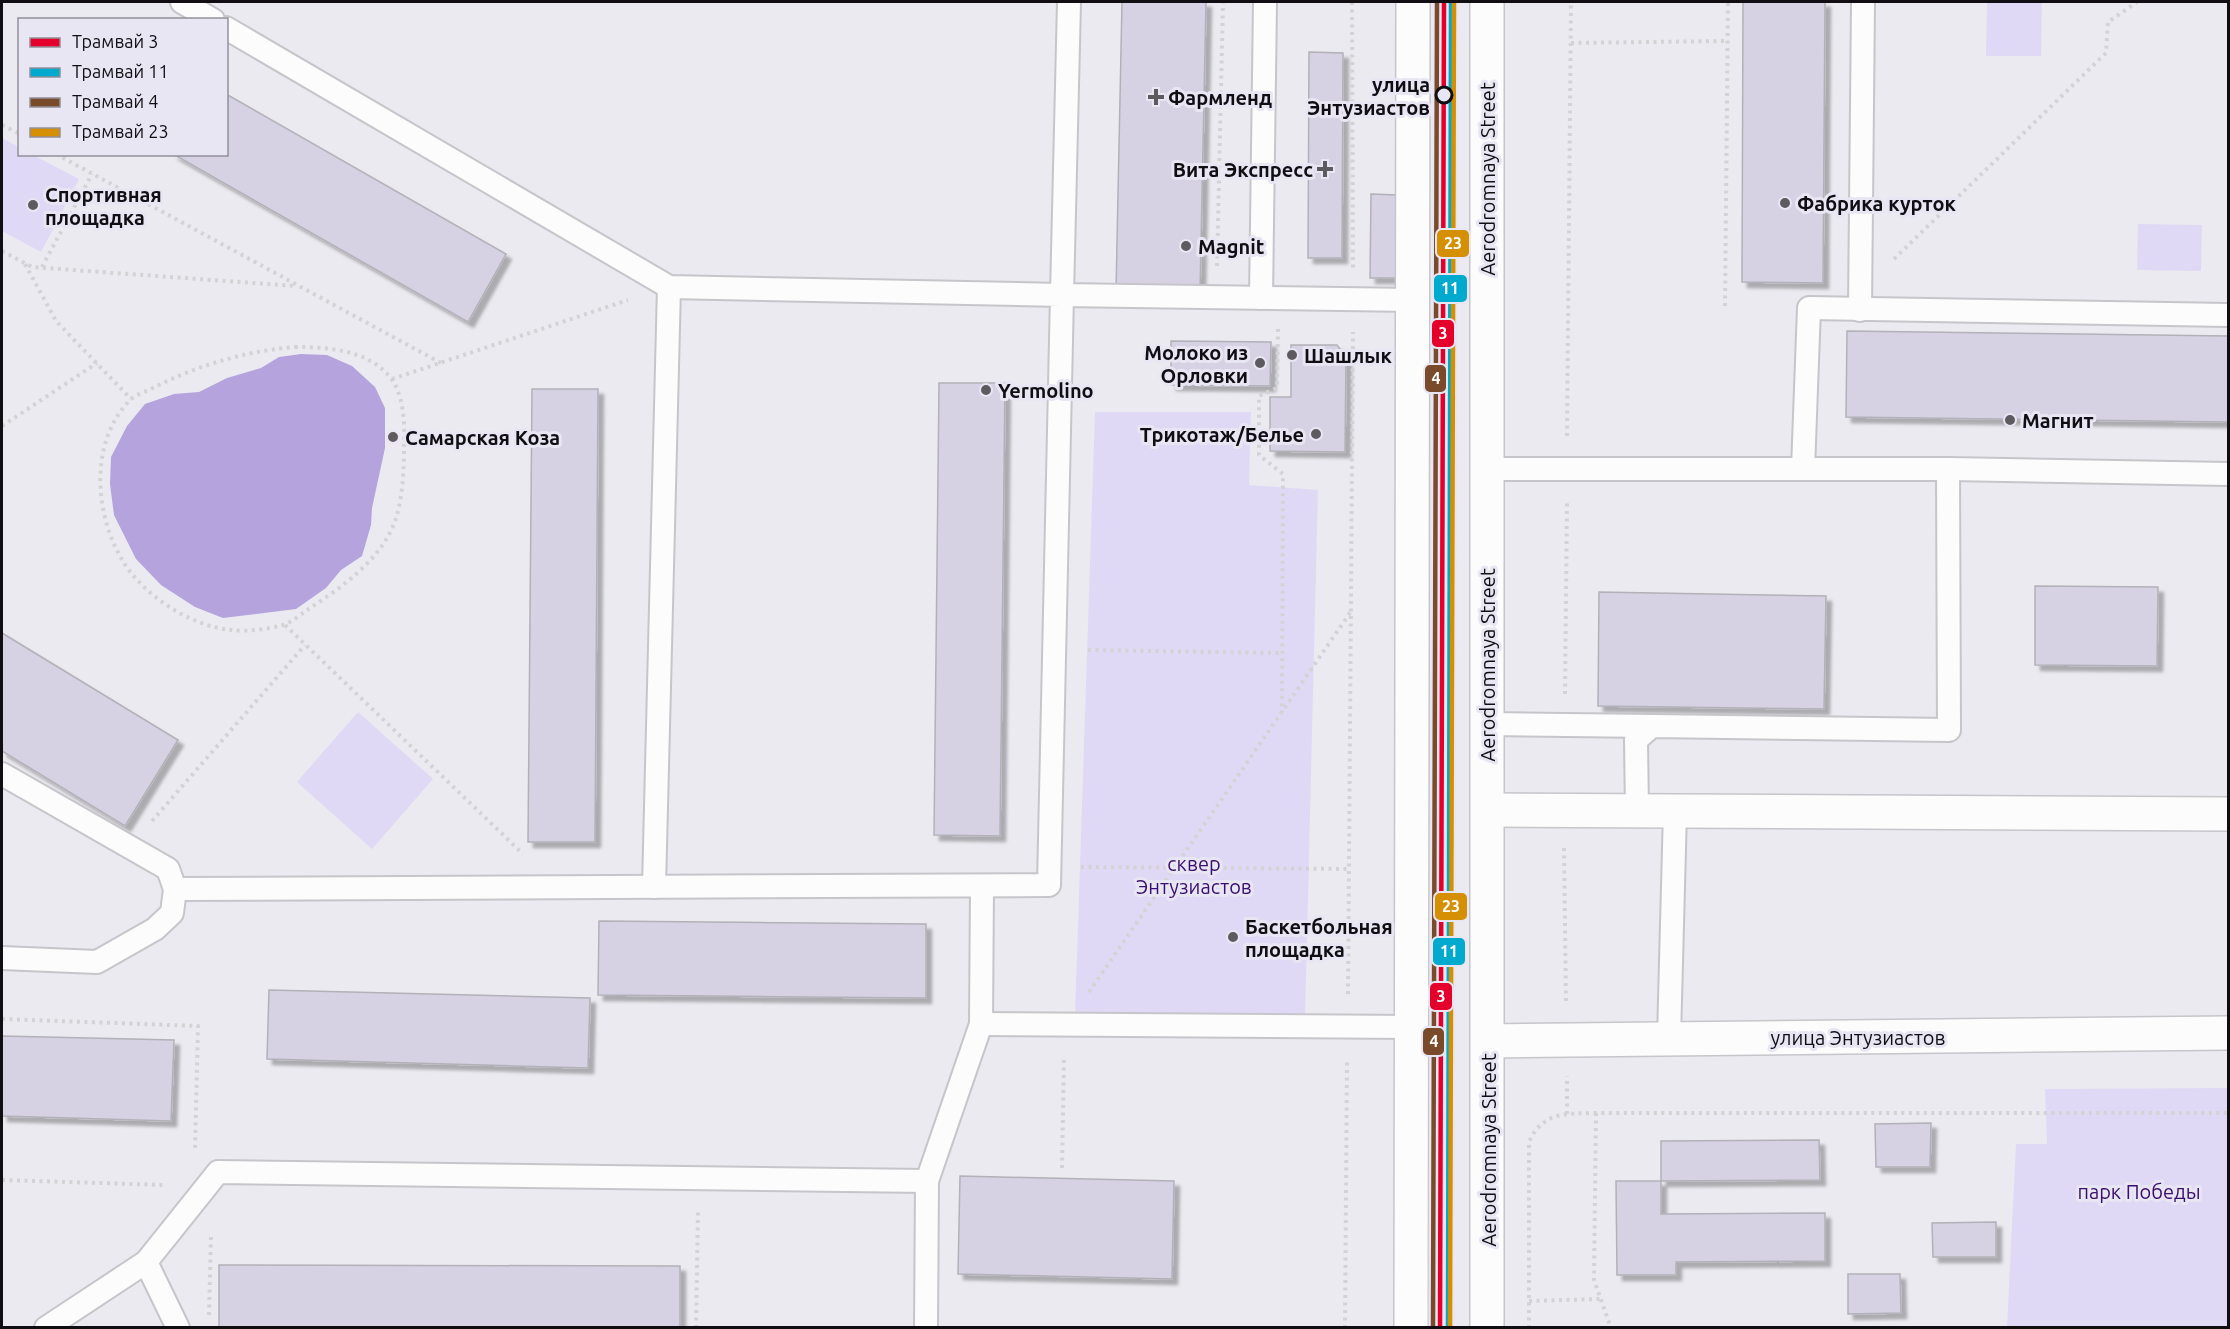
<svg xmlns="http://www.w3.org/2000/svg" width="2230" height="1329" viewBox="0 0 2230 1329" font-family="Ubuntu,sans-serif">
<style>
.green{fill:#e0d9f5}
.water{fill:#b5a3dd}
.building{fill:#d7d1e4;stroke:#b2b1b7;stroke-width:1.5;filter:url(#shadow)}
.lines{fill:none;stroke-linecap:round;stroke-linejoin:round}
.service-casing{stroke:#c6c5ca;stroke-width:26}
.minor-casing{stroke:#c6c5ca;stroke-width:36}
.secondary-casing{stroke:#c6c5ca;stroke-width:36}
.path{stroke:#d3d2d5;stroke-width:4;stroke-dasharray:3 4.5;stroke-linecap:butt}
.service{stroke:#fcfcfd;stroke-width:22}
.minor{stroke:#fcfcfd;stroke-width:33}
.secondary{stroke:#fcfcfd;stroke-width:33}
.tram-1-casing{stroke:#e9e6f4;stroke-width:9}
.tram-2-casing{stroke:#e9e6f4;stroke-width:9}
.tram-3-casing{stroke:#e9e6f4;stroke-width:9}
.tram-4-casing{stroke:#e9e6f4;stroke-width:9}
.tram-1{stroke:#e4002b;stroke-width:4.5}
.tram-2{stroke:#00a9ce;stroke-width:4.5}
.tram-3{stroke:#7a4b2a;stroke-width:4.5}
.tram-4{stroke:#d48f03;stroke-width:4.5}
.stop-dot{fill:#e9e6f4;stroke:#100e13;stroke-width:3}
.poi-dot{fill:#5d5b60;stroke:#e9e6f4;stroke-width:2}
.labels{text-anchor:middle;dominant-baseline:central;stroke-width:6;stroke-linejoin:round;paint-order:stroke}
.stop-label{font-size:20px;font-weight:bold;fill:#100e13;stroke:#e9e6f4;text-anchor:end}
.poi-label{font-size:20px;font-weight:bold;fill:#100e13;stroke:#e9e6f4;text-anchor:start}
.street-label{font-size:20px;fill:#100e13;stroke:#e9e6f4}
.park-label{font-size:20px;fill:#3a0e6e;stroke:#e9e6f4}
.line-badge{stroke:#e9e6f4;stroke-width:2}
.badge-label{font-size:16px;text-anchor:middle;font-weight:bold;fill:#fff}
</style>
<defs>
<filter id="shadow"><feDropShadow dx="5.5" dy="5.5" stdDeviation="1.5" flood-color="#0004"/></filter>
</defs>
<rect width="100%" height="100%" fill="#ebeaf0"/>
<g class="green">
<polygon points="1987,2 2042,2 2041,56 1986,56"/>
<polygon points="2,138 19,147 20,154 33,155 79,179 41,252 2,231"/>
<polygon points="2138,224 2202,225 2201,271 2137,270"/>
<polygon points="1095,412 1251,412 1249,485 1318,490 1305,1019 1075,1017"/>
<polygon points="358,712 433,779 372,849 297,782"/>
<polygon points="2228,1088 2228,1327 2007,1327 2016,1144 2047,1144 2045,1089"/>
</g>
<polygon class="water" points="301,354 327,355 352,366 375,387 385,408 385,448 372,508 371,525 362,556 341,570 326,588 296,609 223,618 195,607 161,585 136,559 114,515 110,484 111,457 127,426 145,404 174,394 199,392 227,378 261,368 279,357"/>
<g class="building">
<polygon points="1122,2 1206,2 1200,292 1116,291"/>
<polygon points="1743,2 1825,2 1823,283 1742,282"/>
<polygon points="1309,52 1343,53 1342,258 1308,258"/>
<polygon points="226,94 506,254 468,322 173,154 226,154"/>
<polygon points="1371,194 1398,195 1397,278 1370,278"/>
<polygon points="1847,331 2228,336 2228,422 1846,417"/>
<polygon points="1171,341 1271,342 1270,386 1171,385"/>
<polygon points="1291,345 1337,345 1346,357 1345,452 1270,451 1270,397 1291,397"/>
<polygon points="939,383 1005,383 1000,836 934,835"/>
<polygon points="532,389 598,389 595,842 528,842"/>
<polygon points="2035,586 2158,587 2157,666 2035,665"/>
<polygon points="1599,592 1826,596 1824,709 1598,706"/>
<polygon points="2,633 178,740 125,826 2,751"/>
<polygon points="599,921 926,924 926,998 598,995"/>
<polygon points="269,990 590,998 588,1068 267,1059"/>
<polygon points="2,1036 174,1040 171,1121 2,1116"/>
<polygon points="1931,1123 1930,1167 1876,1167 1875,1124"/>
<polygon points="1819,1140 1820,1180 1661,1181 1661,1141"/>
<polygon points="960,1176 1174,1181 1172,1279 958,1274"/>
<polygon points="1616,1181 1661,1181 1661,1214 1825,1213 1825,1261 1676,1262 1676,1275 1617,1275"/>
<polygon points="1996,1222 1996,1257 1933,1257 1932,1223"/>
<polygon points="219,1265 680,1266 680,1328 219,1328"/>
<polygon points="1848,1274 1900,1274 1901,1313 1848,1314"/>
</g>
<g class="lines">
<defs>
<g id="service">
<polyline points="182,2 213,20"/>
<polyline points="1069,2 1062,295 1413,300"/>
<polyline points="1261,298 1265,2"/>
<polyline points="1860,310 1863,2"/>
<polyline points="1486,469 1803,469 1809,308 2228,315"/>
<polyline points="1948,469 2228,474"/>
<polyline points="1488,724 1652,726"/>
<polyline points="2,774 168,869 175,889 1049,885 1062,295 669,287 226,28"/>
<polyline points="1637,811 1636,740 1652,726 1949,730 1948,469 1803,469"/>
<polyline points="654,887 669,287"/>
<polyline points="2,958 97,962 155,929 172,913 175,889"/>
<polyline points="981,1024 1412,1027"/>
<polyline points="1669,1038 1675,811"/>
<polyline points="146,1262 178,1328"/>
<polyline points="46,1328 146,1262 218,1172 927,1181"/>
<polyline points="926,1328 927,1181 981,1024 982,886"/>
</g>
<polyline id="minor" points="1489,810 2228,814"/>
<g id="secondary">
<polyline points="1487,2 1487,1328"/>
<polyline points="1488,1041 2228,1033"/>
<polyline points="1411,1328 1413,2"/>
</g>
</defs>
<use href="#service" class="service-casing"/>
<use href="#minor" class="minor-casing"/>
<use href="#secondary" class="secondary-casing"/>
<g class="path">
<polyline points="1352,2 1353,268"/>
<polyline points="1571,43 1728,41"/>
<polyline points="2,125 20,134"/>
<polyline points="56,154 441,363"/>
<polyline points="2,251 32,267 295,286"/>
<polyline points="1894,259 2106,53 2108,22 2137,2"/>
<polyline points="25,264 56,321 131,399"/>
<polyline points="1217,266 1223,2"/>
<polyline points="42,267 92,174"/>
<polyline points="1725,306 1728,2"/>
<polyline points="1278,329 1277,388 1259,396 1259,455 1283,474 1282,712"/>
<path d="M295 347C328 347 368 350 390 377 404 394 405 425 404 446 404 469 403 498 395 521 381 560 341 588 307 610 300 615 292 622 283 625 269 629 247 632 232 630 191 627 141 594 121 558 94 511 90 441 130 400 135 395 144 392 151 389 195 366 245 351 295 347Z"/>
<polyline points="392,379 628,300"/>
<polyline points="2,426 97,363"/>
<polyline points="1567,436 1571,2"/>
<polyline points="285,625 523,854"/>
<polyline points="1088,650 1282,653"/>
<polyline points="1565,694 1567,500"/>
<polyline points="152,821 305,645"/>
<polyline points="1564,848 1566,1003"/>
<polyline points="1081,867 1350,869"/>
<polyline points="1089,992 1352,610"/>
<polyline points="1348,994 1353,332"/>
<polyline points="2,1019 198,1026 195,1150"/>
<polyline points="1596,1113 1594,1280 1611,1328"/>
<polyline points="1567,1114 1567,1076"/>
<polyline points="1062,1168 1064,1058"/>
<polyline points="2,1180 166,1185"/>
<polyline points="1529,1301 1600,1299"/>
<polyline points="209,1315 211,1235"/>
<polyline points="696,1328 698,1209"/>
<polyline points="1345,1328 1347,1058"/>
<path d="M1529 1328V1142C1543 1111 1566 1114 1596 1113H2228"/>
</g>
<use href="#service" class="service"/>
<use href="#minor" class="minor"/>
<use href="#secondary" class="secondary"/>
<defs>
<polyline id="tram-1" points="1440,1328 1444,2"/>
<polyline id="tram-2" points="1448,1328 1451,2"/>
<polyline id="tram-3" points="1433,1328 1437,2"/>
<polyline id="tram-4" points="1450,1328 1454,2"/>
</defs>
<use href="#tram-1" class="tram-1-casing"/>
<use href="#tram-2" class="tram-2-casing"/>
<use href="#tram-3" class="tram-3-casing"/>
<use href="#tram-4" class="tram-4-casing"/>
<use href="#tram-1" class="tram-1"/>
<use href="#tram-2" class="tram-2"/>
<use href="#tram-3" class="tram-3"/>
<use href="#tram-4" class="tram-4"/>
</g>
<circle class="stop-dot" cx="1444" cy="95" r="8"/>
<g class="poi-dot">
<path d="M1153 88h6v6h6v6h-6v6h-6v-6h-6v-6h6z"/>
<path d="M1322 160h6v6h6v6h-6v6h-6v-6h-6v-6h6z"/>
<circle cx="1785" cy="203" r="6"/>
<circle cx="33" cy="205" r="6"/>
<circle cx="1186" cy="246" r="6"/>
<circle cx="1292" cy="355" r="6"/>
<circle cx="1260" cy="363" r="6"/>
<circle cx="986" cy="390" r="6"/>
<circle cx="2010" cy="420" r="6"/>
<circle cx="1316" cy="434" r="6"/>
<circle cx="393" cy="437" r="6"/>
<circle cx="1233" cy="937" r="6"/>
</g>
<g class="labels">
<g class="stop-label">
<text x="1430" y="84">улица<tspan x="1430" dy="23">Энтузиастов</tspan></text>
</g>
<g class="poi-label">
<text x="1168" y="97">Фармленд</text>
<text x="1313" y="169" text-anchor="end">Вита Экспресс</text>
<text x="45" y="194">Спортивная<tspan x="45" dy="23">площадка</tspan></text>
<text x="1797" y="203">Фабрика курток</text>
<text x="1198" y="246">Magnit</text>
<text x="1248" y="352" text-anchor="end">Молоко из<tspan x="1248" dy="23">Орловки</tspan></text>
<text x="1304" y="355">Шашлык</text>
<text x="998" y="390">Yermolino</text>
<text x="2022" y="420">Магнит</text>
<text x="1304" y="434" text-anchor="end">Трикотаж/Белье</text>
<text x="405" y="437">Самарская Коза</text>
<text x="1245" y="926">Баскетбольная<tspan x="1245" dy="23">площадка</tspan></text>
</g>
<g class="street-label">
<text transform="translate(1487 179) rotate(-90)">Aerodromnaya Street</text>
<text transform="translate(1487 665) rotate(-90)">Aerodromnaya Street</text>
<text x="1858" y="1037">улица Энтузиастов</text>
<text transform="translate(1488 1150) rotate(-90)">Aerodromnaya Street</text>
</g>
<g class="park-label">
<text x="1194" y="863">сквер<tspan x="1194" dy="23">Энтузиастов</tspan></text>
<text x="2139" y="1191">парк Победы</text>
</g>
</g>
<g class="line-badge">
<rect x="1436" y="229" width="34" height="29" rx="6" fill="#d48f03"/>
<rect x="1433" y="274" width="35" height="29" rx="6" fill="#00a9ce"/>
<rect x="1431" y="319" width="24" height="29" rx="6" fill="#e4002b"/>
<rect x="1424" y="364" width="23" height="29" rx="6" fill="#7a4b2a"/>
<rect x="1434" y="892" width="34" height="29" rx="6" fill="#d48f03"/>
<rect x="1432" y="937" width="34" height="29" rx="6" fill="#00a9ce"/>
<rect x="1429" y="982" width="24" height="29" rx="6" fill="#e4002b"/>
<rect x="1422" y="1027" width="23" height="29" rx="6" fill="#7a4b2a"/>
</g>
<g class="badge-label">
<text x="1453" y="249">23</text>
<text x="1450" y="294">11</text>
<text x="1443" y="339">3</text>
<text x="1436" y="384">4</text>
<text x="1451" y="912">23</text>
<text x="1449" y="957">11</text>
<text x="1441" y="1002">3</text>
<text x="1434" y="1047">4</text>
</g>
<rect width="2230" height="1329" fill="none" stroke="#100e13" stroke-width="6"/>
<rect x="18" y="18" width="210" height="138" fill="#e9e6f4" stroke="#92909a" stroke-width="1.5"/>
<rect x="30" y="38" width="30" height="9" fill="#e4002b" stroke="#92909a" stroke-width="1.5"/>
<text x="72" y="48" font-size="18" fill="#100e13">Трамвай 3</text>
<rect x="30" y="68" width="30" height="9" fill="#00a9ce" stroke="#92909a" stroke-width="1.5"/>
<text x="72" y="78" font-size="18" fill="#100e13">Трамвай 11</text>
<rect x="30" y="98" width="30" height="9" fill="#7a4b2a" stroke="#92909a" stroke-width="1.5"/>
<text x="72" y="108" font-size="18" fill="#100e13">Трамвай 4</text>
<rect x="30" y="128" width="30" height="9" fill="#d48f03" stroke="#92909a" stroke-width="1.5"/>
<text x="72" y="138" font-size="18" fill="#100e13">Трамвай 23</text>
</svg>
